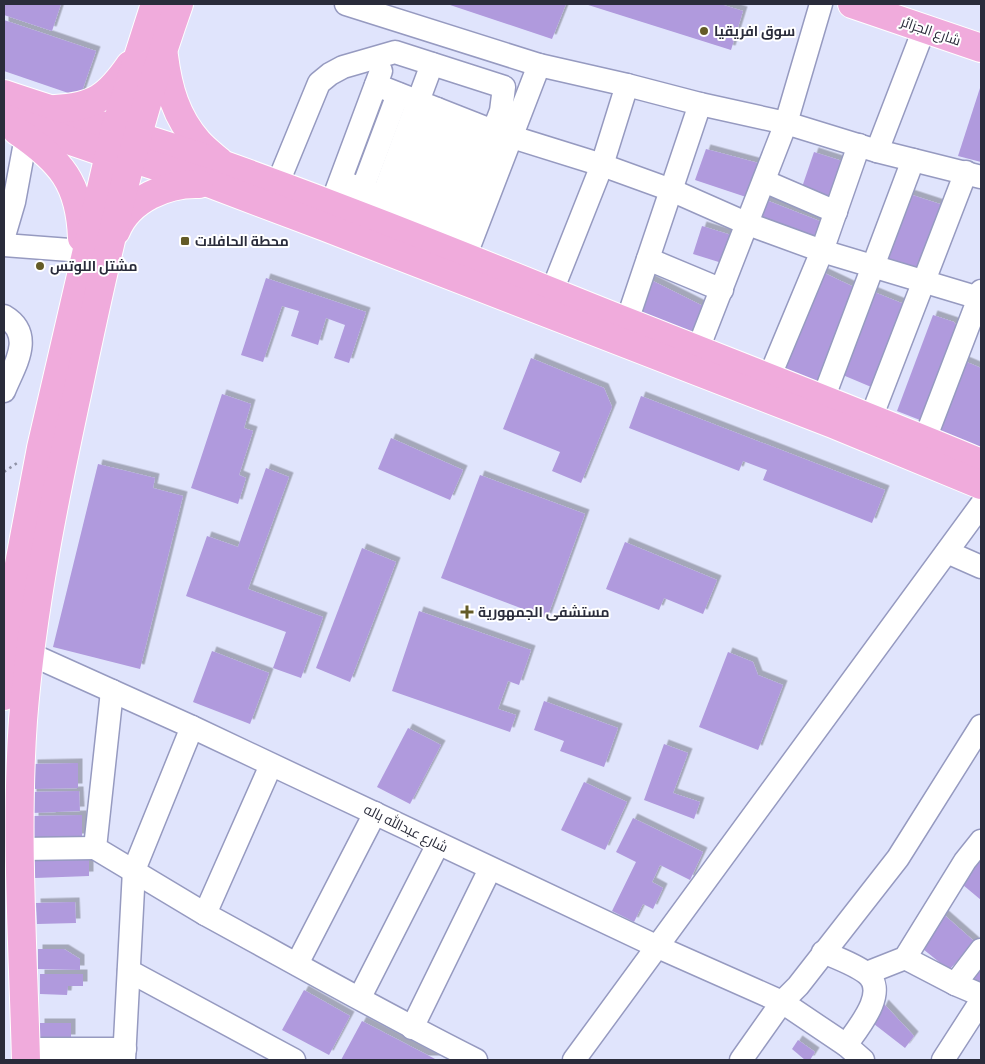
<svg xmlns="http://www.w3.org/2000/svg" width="985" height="1064" viewBox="0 0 985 1064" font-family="'PT Sans Narrow',Cairo,sans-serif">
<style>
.building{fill:#b09add;filter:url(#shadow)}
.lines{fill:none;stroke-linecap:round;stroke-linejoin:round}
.minor-casing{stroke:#969ac0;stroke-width:25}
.major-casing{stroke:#fff;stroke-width:30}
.path{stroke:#9093a7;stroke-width:2.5;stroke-dasharray:2.5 4;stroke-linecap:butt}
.minor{stroke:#fff;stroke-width:22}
.major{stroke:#f0abdc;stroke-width:28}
.poi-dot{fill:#645b27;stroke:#fff;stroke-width:2}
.labels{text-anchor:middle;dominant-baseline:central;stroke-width:4;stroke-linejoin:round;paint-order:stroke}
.poi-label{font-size:14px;font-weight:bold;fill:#2a2c3b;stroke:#fff;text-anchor:start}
.street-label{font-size:14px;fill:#2a2c3b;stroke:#fff}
</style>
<defs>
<filter id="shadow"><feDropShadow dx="4.5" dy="-4.5" stdDeviation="0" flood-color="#0004"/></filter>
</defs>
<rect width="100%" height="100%" fill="#e0e4fc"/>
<g class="building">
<polygon points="4,4 61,4 52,31 4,15"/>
<polygon points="447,4 566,4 552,39"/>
<polygon points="585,4 720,4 743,11 731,50"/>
<polygon points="4,20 96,51 80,97 4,71"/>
<polygon points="980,88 981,88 981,162 958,156"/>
<polygon points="374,122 377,122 357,175 355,171"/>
<polygon points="706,149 762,164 752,199 695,180"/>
<polygon points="814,152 845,162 831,203 800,193"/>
<polygon points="906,193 946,206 920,276 881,264"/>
<polygon points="766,200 822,222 815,243 755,222"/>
<polygon points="702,226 731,235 722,263 693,254"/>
<polygon points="820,271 858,289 822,387 783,371"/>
<polygon points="266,278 366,312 349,363 334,358 345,325 326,318 318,345 291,336 299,311 282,306 263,362 241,355"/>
<polygon points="649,279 705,307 695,341 635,319"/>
<polygon points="869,290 909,306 876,389 838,373"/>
<polygon points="933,315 954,322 959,330 925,422 897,411"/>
<polygon points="531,358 604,388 612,407 581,483 552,471 560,452 503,429"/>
<polygon points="962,360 981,368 981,454 933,436"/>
<polygon points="222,394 251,404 244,428 253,431 239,475 246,478 238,504 191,488"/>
<polygon points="641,396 885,490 872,523 763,480 767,470 743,461 739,471 629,428"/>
<polygon points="391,438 463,470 450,500 378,469"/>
<polygon points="98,464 155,478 153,488 183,496 140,669 53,647"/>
<polygon points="266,468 289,477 248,589 323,617 301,678 273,668 286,632 186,596 207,536 238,547"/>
<polygon points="480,475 585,514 547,618 441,578"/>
<polygon points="625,542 717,580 703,614 664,598 659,610 606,589"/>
<polygon points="362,548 396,562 350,682 316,668"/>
<polygon points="419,611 531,650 519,685 508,681 498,709 516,715 510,732 392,691"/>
<polygon points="212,651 269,673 250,724 193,702"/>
<polygon points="728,652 753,662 758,675 783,685 758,750 699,727"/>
<polygon points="544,701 618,728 604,767 560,751 564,741 534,730"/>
<polygon points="408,728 441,745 410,804 377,787"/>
<polygon points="664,744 688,753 673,793 700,802 694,819 644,800"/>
<polygon points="78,763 78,788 33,789 33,764"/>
<polygon points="584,782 627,802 605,850 561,830"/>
<polygon points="79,791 80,811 32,813 32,792"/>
<polygon points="82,815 82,838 34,839 34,816"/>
<polygon points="633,818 703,852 690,880 660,865 652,882 663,888 653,909 643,904 634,922 612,911 636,862 616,852"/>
<polygon points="89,857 89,876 35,878 34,858"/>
<polygon points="981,859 981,900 963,885"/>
<polygon points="75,902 76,923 37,924 36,903"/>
<polygon points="942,913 975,942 949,970 923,949"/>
<polygon points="38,949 64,949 80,959 80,970 38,969"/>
<polygon points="981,961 981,986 967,979"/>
<polygon points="40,974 83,974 83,986 68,986 67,995 40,994"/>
<polygon points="304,990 350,1016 329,1055 282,1030"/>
<polygon points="884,1004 914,1036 905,1048 874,1024"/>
<polygon points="362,1021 437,1060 341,1060"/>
<rect x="40" y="1023" width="31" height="16"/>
<polygon points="798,1040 815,1052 810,1060 805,1060 792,1049"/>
</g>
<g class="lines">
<defs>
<g id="minor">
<polyline points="346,4 539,65 627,85 700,104 786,123 877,151 981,177"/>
<polyline points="376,85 493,131 602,165 671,190 748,224 822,251 979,298 981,291"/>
<polyline points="877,151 924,29"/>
<polyline points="341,181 469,233"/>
<polyline points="764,181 836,212"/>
<polyline points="277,185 319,83 330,74 343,67 395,52 504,87 501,111 447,250 439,263"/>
<polyline points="362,190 398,94"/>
<polyline points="382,198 432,64"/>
<polyline points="331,205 381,71"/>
<polyline points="400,205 437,109"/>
<polyline points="419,213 456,117"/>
<polyline points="437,220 474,124"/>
<polyline points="4,236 14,202 26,137"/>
<polyline points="4,245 83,251"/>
<polyline points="648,259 722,290"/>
<polyline points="454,270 465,257 539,65"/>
<polyline points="552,291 602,165 627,85"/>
<path d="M4 316C36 335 14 366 4 391"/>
<polyline points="627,321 700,104"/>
<polyline points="698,349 786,123 821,4"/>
<polyline points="769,378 822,251 859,145"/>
<polyline points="823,399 913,160"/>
<polyline points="871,418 966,172"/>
<polyline points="925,439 979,298"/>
<polyline points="947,552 981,567"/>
<polyline points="30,654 192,727 658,947 782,1002 798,986 898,858 981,726"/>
<polyline points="112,691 95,848 205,914"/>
<path d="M271 765 205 914C295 963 384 1014 476 1060"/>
<polyline points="21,849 95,848"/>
<path d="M823 952C837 958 854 964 866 973 890 991 858 1028 846 1045"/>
<polyline points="905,958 955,984 981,995"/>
<polyline points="297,964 375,813"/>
<polyline points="129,971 294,1060"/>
<polyline points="867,973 905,958 965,861 981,841"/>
<polyline points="955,984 981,950"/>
<polyline points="360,997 438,844"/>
<polyline points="412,1028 490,869"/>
<polyline points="26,1049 125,1049"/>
<polyline points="124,1060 134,870 192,727"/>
<polyline points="574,1060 981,505"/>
<polyline points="741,1060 782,1002 846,1045 863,1060"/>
<polyline points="943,1060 981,1001"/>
</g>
<g id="major">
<polyline points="852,4 981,48"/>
<path d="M164 56C168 88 176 117 198 142 204 149 212 155 219 161"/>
<path d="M4 94C77 119 151 139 224 165 359 213 492 268 625 321 744 368 863 414 981 463"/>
<path d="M55 109C94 107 108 97 130 65"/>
<polyline points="4,118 109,154 131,158 211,184 325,227 833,424 981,485"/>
<path d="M17 131C61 161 80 183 82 238"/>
<path d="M116 231C129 199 167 183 199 184"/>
<polyline points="4,696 7,650 17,575 41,448 115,129 155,4"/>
<path d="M26 1060C23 947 15 833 23 720 32 607 55 496 79 385 106 256 135 128 179 4"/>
</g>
</defs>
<use href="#minor" class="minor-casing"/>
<use href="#major" class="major-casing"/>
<polyline class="path" points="4,472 17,463"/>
<use href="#minor" class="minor"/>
<use href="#major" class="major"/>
</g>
<g class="poi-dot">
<circle cx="704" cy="31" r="5"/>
<rect x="180" y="236" width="10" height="10" rx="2.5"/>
<circle cx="40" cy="266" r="5"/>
<path d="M464.5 604.5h5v5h5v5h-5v5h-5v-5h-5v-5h5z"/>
</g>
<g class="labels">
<g class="poi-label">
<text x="714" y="31">سوق افريقيا</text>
<text x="195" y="241">محطة الحافلات</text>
<text x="50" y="266">مشتل اللوتس</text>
<text x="478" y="612">مستشفى الجمهورية</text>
</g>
<g class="street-label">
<text transform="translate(931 31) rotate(19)">شارع الجزائر</text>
<text transform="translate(406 828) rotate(26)">شارع عبدالله باله</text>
</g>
</g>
<rect width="985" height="1064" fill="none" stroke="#2a2c3b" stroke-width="10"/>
</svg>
